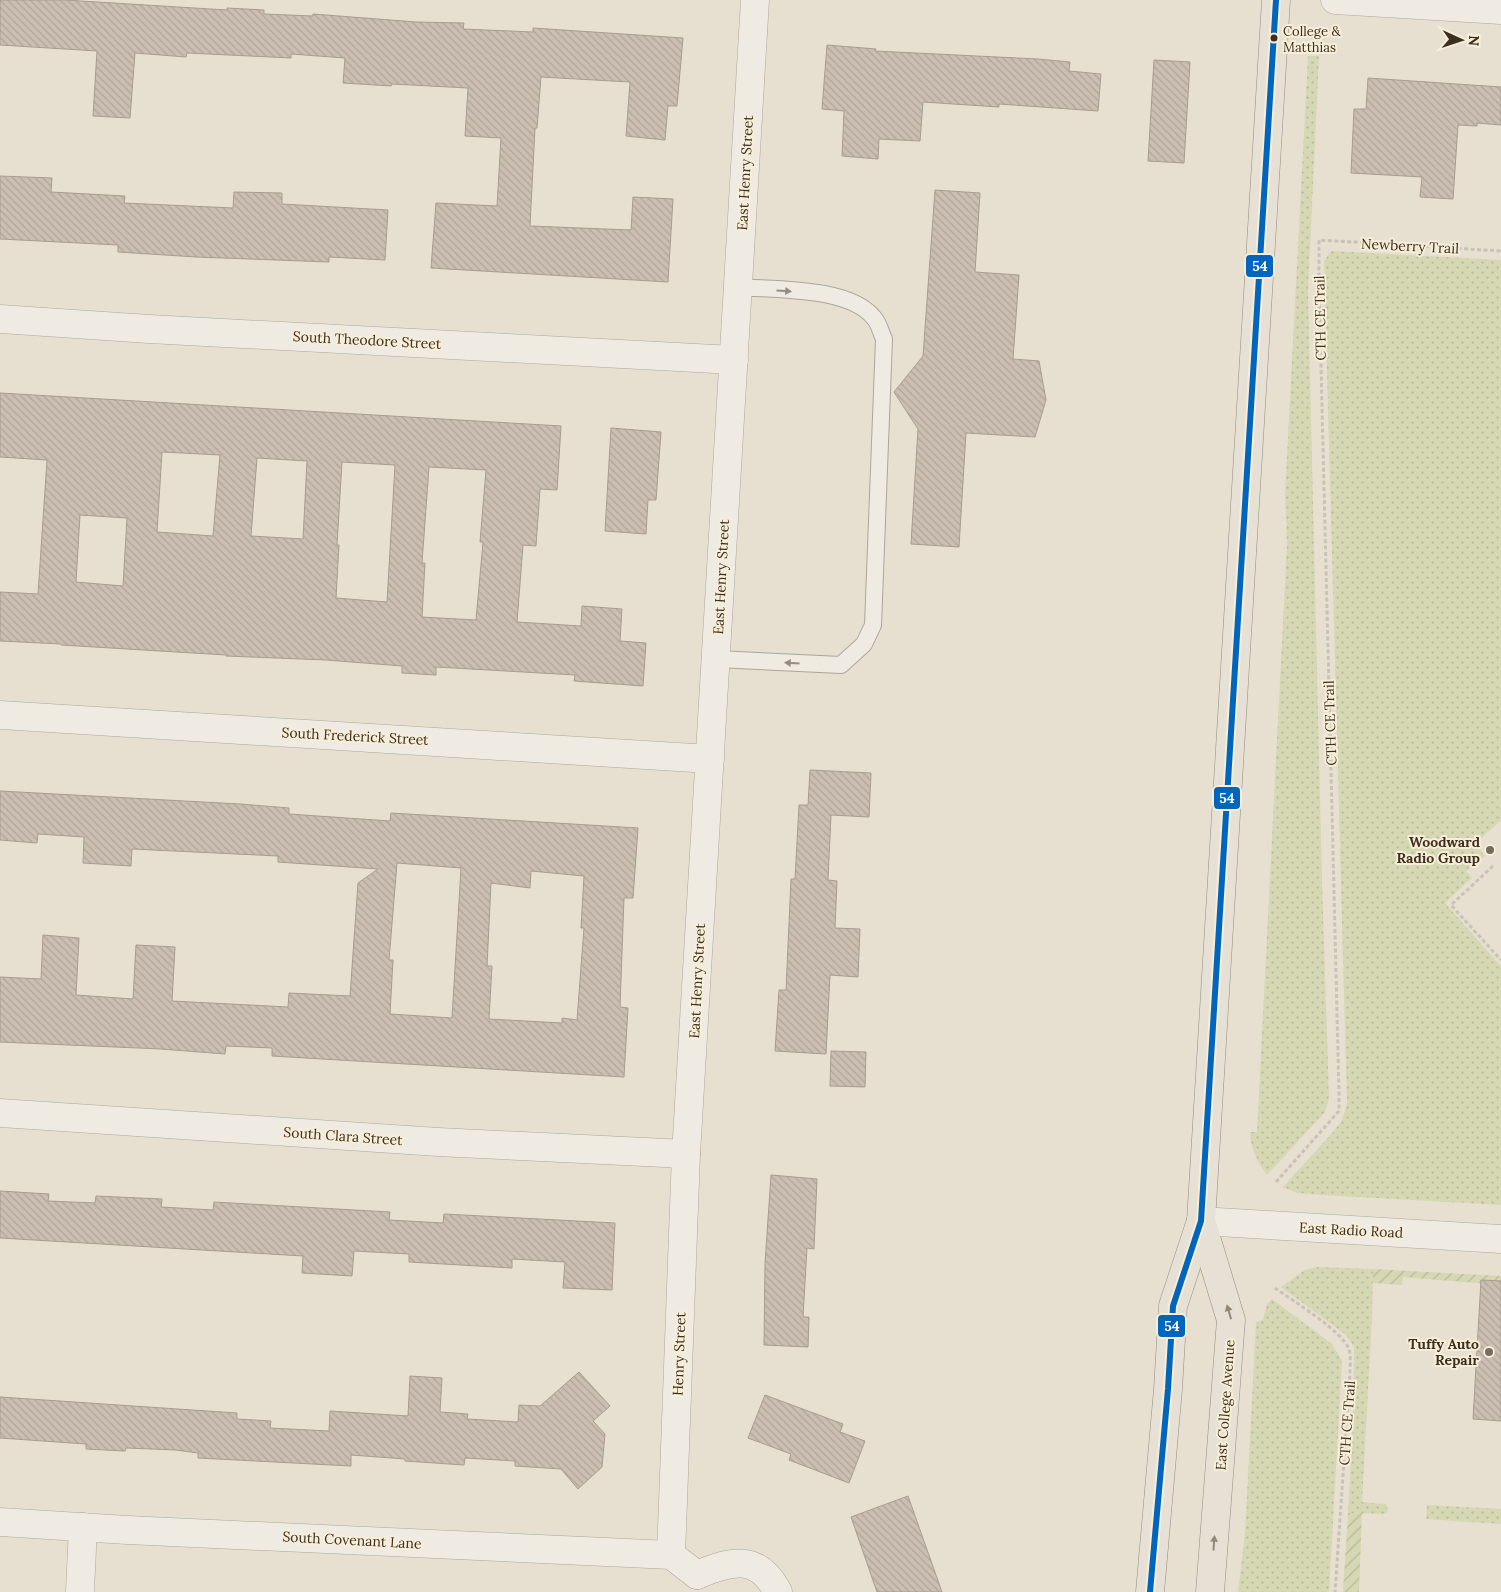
<svg xmlns="http://www.w3.org/2000/svg" width="1501" height="1592" viewBox="0 0 1501 1592" font-family="Lora,serif">
<style>
.grass{fill:url(#grass-dots)}
.garden{fill:url(#garden-furrows)}
.building{fill:url(#building-back-hatch);stroke:#a89c90;fill-rule:evenodd}
.lines{fill:none;stroke-linecap:round;stroke-linejoin:round}
.service-casing{stroke:#ada599;stroke-width:18}
.minor-casing{stroke:#ada599;stroke-width:29}
.primary-casing{stroke:#928b80;stroke-width:29}
.path{stroke:#c8c2b9;stroke-width:3;stroke-dasharray:4 2.5;stroke-linecap:butt}
.service{stroke:#efebe3;stroke-width:16}
.minor{stroke:#efebe3;stroke-width:28}
.primary{stroke:#e6e1d4;stroke-width:28}
.bus-1-casing{stroke:#f7eed8;stroke-width:10}
.bus-1{stroke:#0065bd;stroke-width:6}
.oneway{fill:#968c82}
.oneway2{fill:#92887a}
.bus-dot{fill:#3d2e20;stroke:#f7eed8;stroke-width:2}
.poi-dot{fill:#786c5e;stroke:#f7eed8;stroke-width:2}
.labels{text-anchor:middle;dominant-baseline:central;stroke-width:4;stroke-linejoin:round;paint-order:stroke}
.bus-label{font-size:13px;fill:#3d2e20;stroke:#f7eed8;text-anchor:start}
.street-label{font-size:14px;fill:#3d2e20;stroke:#f7eed8}
.poi-label{font-size:14px;font-weight:bold;fill:#3d2e20;stroke:#f7eed8;text-anchor:end}
.line-badge{stroke:#f7eed8;stroke-width:2}
.badge-label{font-size:14px;text-anchor:middle;font-weight:bold;fill:#fff}
</style>
<defs>
<pattern id="grass-dots" width="8" height="8" patternUnits="userSpaceOnUse" patternTransform="scale(1.25)"><rect width="8" height="8" fill="#d6d7b3"/><path d="M2 2h.1M6 6h.1" fill="none" stroke="#b9b99a" stroke-width="1.8" stroke-linecap="round"/></pattern>
<pattern id="garden-furrows" width="10" height="10" patternUnits="userSpaceOnUse" patternTransform="scale(1.25)"><rect width="10" height="10" fill="#d6d7b3"/><path d="M-1 1l2-2M0 10L10 0M9 11l2-2" fill="none" stroke="#b9b99a"/></pattern>
<pattern id="building-back-hatch" width="6" height="6" patternUnits="userSpaceOnUse" patternTransform="scale(1.25)"><rect width="6" height="6" fill="#cbbfb2"/><path d="M-1 5l2 2M0 0l6 6M5-1l2 2" fill="none" stroke="#afa499"/></pattern>
</defs>
<rect width="100%" height="100%" fill="#e7e0d1"/>
<g class="grass">
<path d="M1308 56H1319L1308 291 1322 882 1329 1098 1325 1112 1267 1175C1257 1161 1251 1150 1250 1132H1257L1287 544 1285 494Z"/>
<polygon points="1331,251 1501,260 1501,820 1475,844 1485,856 1466,871 1472,878 1445,903 1501,966 1501,1205 1322,1195 1297,1193 1283,1187 1333,1132 1342,1120 1347,1104 1324,261"/>
<polygon points="1318,1267 1373,1269 1372,1317 1362,1502 1386,1504 1388,1509 1386,1514 1348,1513 1353,1421 1354,1347 1346,1335 1281,1287 1305,1270"/>
<polygon points="1272,1299 1332,1344 1342,1361 1329,1592 1238,1592 1245,1533 1256,1322 1263,1320 1267,1304"/>
<polygon points="1427,1505 1501,1509 1501,1524 1426,1519"/>
</g>
<g class="garden">
<polygon points="1373,1269 1501,1276 1501,1285 1403,1277 1402,1285 1373,1283"/>
<polygon points="1348,1513 1362,1513 1359,1592 1343,1592"/>
</g>
<g class="building">
<polygon points="0,0 65,0 227,10 227,8 264,10 264,14 313,16 313,14 416,22 464,23 463,29 533,32 533,28 683,38 677,106 668,106 665,140 626,136 630,82 541,77 537,128 535,128 530,226 631,230 633,197 673,199 668,282 431,268 436,203 497,206 501,138 465,136 468,88 392,84 391,86 343,83 345,58 291,54 291,58 187,53 186,57 135,53 130,118 93,116 97,51 0,45"/>
<polygon points="827,45 876,49 875,51 1038,59 1070,62 1069,71 1101,74 1098,111 999,104 999,107 923,102 920,141 879,139 878,159 842,156 844,111 822,109"/>
<polygon points="1154,60 1190,62 1184,163 1148,161"/>
<polygon points="1368,78 1501,87 1501,125 1477,123 1477,126 1458,125 1453,199 1420,197 1422,177 1351,173 1354,109 1366,109"/>
<polygon points="0,176 52,178 51,192 125,196 124,203 233,208 234,192 282,193 282,204 388,210 385,260 329,257 329,262 196,257 118,252 118,245 0,239"/>
<polygon points="935,190 980,193 975,272 1019,275 1013,359 1039,361 1046,400 1035,437 966,433 959,547 911,544 918,429 894,392 923,356"/>
<path d="M0 393 561 426 557 490 540 489 536 546 523 545 517 622 581 626 582 606 622 609 620 641 646 643 643 686 574 681 575 675 436 667V675L402 673V666L326 660 226 656V655L61 645V644L0 641V592L38 594 47 460 0 457ZM162 452 220 455 213 536 157 532ZM257 458 307 461 303 539 251 536ZM342 462 395 465 387 602 336 598 339 545H337ZM429 467 486 470 480 542H483L476 620 422 617 425 563H422ZM80 515 127 518 123 586 76 582Z"/>
<polygon points="611,428 661,432 656,500 648,500 646,534 605,531"/>
<polygon points="810,770 871,773 869,817 831,815 828,880 837,881 835,928 860,929 858,977 830,975 826,1054 775,1051 779,990 786,990 791,879 795,879 799,805 808,805"/>
<path d="M0 791 240 804 289 808V814L390 821 391 813 638 828 633 898H624L620 1007 628 1008 624 1077 272 1056V1048L226 1046 225 1054 161 1049 0 1042V977L41 979 43 935 79 938 76 995 133 999 136 945 175 947 172 1001 288 1007 289 993 350 996 358 883 378 869 278 862V856L132 849 131 866 83 863 84 837 38 834 37 843 0 840ZM397 863 461 868 452 1018 390 1014 393 960H389ZM531 871 584 876 581 928H584L577 1020 562 1018V1023L489 1019 492 966H487L491 883 530 888Z"/>
<polygon points="831,1051 866,1052 865,1087 830,1086"/>
<polygon points="771,1175 817,1179 814,1249 807,1248 803,1317 809,1317 808,1347 764,1345 765,1264"/>
<polygon points="0,1191 49,1194 48,1201 95,1203 96,1196 162,1199 161,1207 213,1210 214,1202 390,1212 389,1220 443,1223 444,1214 615,1223 612,1290 563,1288 565,1262 512,1259 512,1268 409,1262 409,1254 354,1251 352,1276 302,1273 303,1256 0,1238"/>
<polygon points="1481,1280 1501,1281 1501,1421 1473,1419"/>
<polygon points="579,1372 610,1406 593,1421 605,1434 602,1467 578,1489 561,1469 515,1466 515,1461 465,1458 464,1465 405,1461 405,1459 351,1455 351,1466 198,1458 198,1453 176,1450 126,1448 125,1451 86,1449 86,1444 0,1438 0,1397 237,1413 237,1419 271,1421 270,1428 329,1431 330,1411 408,1416 410,1376 442,1378 440,1412 468,1414 467,1419 518,1422 519,1405 540,1406"/>
<polygon points="765,1395 843,1424 840,1432 865,1441 849,1483 789,1460 791,1454 748,1438"/>
<polygon points="908,1496 942,1592 877,1592 851,1517"/>
</g>
<g class="lines">
<defs>
<path id="service" d="M716 659 841 665 864 644 873 625 884 339C881 333 879 323 874 318 850 287 776 290 739 287"/>
<g id="minor">
<polyline points="1335,0 1501,10"/>
<polyline points="0,319 149,329 734,360"/>
<polyline points="0,715 710,759"/>
<polyline points="0,1113 438,1142 686,1154"/>
<polyline points="1201,1221 1501,1239"/>
<polyline points="0,1522 127,1530 671,1555 697,1575"/>
<polyline points="671,1555 686,1154 755,0"/>
<path d="M697 1575C732 1560 758 1554 778 1592"/>
<polyline points="80,1592 83,1527"/>
</g>
<g id="primary">
<polyline points="1201,1221 1231,1320 1210,1592"/>
<polyline points="1150,1592 1168,1389 1173,1306 1201,1221 1276,0"/>
</g>
</defs>
<use href="#service" class="service-casing"/>
<use href="#minor" class="minor-casing"/>
<use href="#primary" class="primary-casing"/>
<g class="path">
<polyline points="1493,866 1451,905 1501,960"/>
<polyline points="1276,1182 1339,1111 1339,1094 1319,285 1319,240 1501,251"/>
<path d="M1275 1288C1293 1301 1341 1330 1349 1349 1351 1355 1350 1366 1350 1373L1335 1592"/>
</g>
<use href="#service" class="service"/>
<use href="#minor" class="minor"/>
<use href="#primary" class="primary"/>
<defs>
<polyline id="bus-1" points="1150,1592 1168,1389 1173,1306 1201,1221 1276,0"/>
</defs>
<use href="#bus-1" class="bus-1-casing"/>
<use href="#bus-1" class="bus-1"/>
</g>
<defs><path id="oneway-solid" d="M-6-.8H1V-3.2L6.5 0L1 3.2V.8H-6Z" transform="scale(1.25)"/></defs>
<g class="oneway">
<use href="#oneway-solid" transform="translate(784 291) rotate(4)"/>
<use href="#oneway-solid" transform="translate(792 663) rotate(-177)"/>
</g>
<g class="oneway2">
<use href="#oneway-solid" transform="translate(1229 1312) rotate(-106)"/>
<use href="#oneway-solid" transform="translate(1214 1543) rotate(-86)"/>
</g>
<circle class="bus-dot" cx="1274" cy="38" r="4.5"/>
<g class="poi-dot">
<circle cx="1490" cy="850" r="5"/>
<circle cx="1489" cy="1352" r="5"/>
</g>
<g class="labels">
<g class="bus-label">
<text x="1283" y="31">College &amp;<tspan x="1283" dy="16">Matthias</tspan></text>
</g>
<g class="street-label">
<text transform="translate(745 173) rotate(-87)">East Henry Street</text>
<text transform="translate(1410 246) rotate(3)">Newberry Trail</text>
<text transform="translate(1320 318) rotate(-91)">CTH CE Trail</text>
<text transform="translate(367 340) rotate(3)">South Theodore Street</text>
<text transform="translate(721 577) rotate(-87)">East Henry Street</text>
<text transform="translate(1330 723) rotate(-92)">CTH CE Trail</text>
<text transform="translate(355 736) rotate(3)">South Frederick Street</text>
<text transform="translate(697 981) rotate(-87)">East Henry Street</text>
<text transform="translate(343 1136) rotate(4)">South Clara Street</text>
<text transform="translate(1351 1230) rotate(3)">East Radio Road</text>
<text transform="translate(679 1354) rotate(-88)">Henry Street</text>
<text transform="translate(1225 1405) rotate(-86)">East College Avenue</text>
<text transform="translate(1347 1423) rotate(-86)">CTH CE Trail</text>
<text transform="translate(352 1540) rotate(3)">South Covenant Lane</text>
</g>
<g class="poi-label">
<text x="1480" y="842">Woodward<tspan x="1480" dy="16">Radio Group</tspan></text>
<text x="1479" y="1344">Tuffy Auto<tspan x="1479" dy="16">Repair</tspan></text>
</g>
</g>
<g class="line-badge">
<rect x="1245" y="254" width="29" height="24" rx="5" fill="#0065bd"/>
<rect x="1213" y="786" width="28" height="24" rx="5" fill="#0065bd"/>
<rect x="1157" y="1314" width="29" height="24" rx="5" fill="#0065bd"/>
</g>
<g class="badge-label">
<text x="1260" y="271">54</text>
<text x="1227" y="803">54</text>
<text x="1172" y="1331">54</text>
</g>
<g transform="translate(1461 40) rotate(93)" stroke="#f7eed8" stroke-width="4" paint-order="stroke">
<path d="M0-4L9 19L0 12L-9 19Z" fill="#3d2e20"/>
<text y="-8" font-size="14" font-weight="bold" text-anchor="middle" fill="#3d2e20">N</text>
</g>
</svg>
